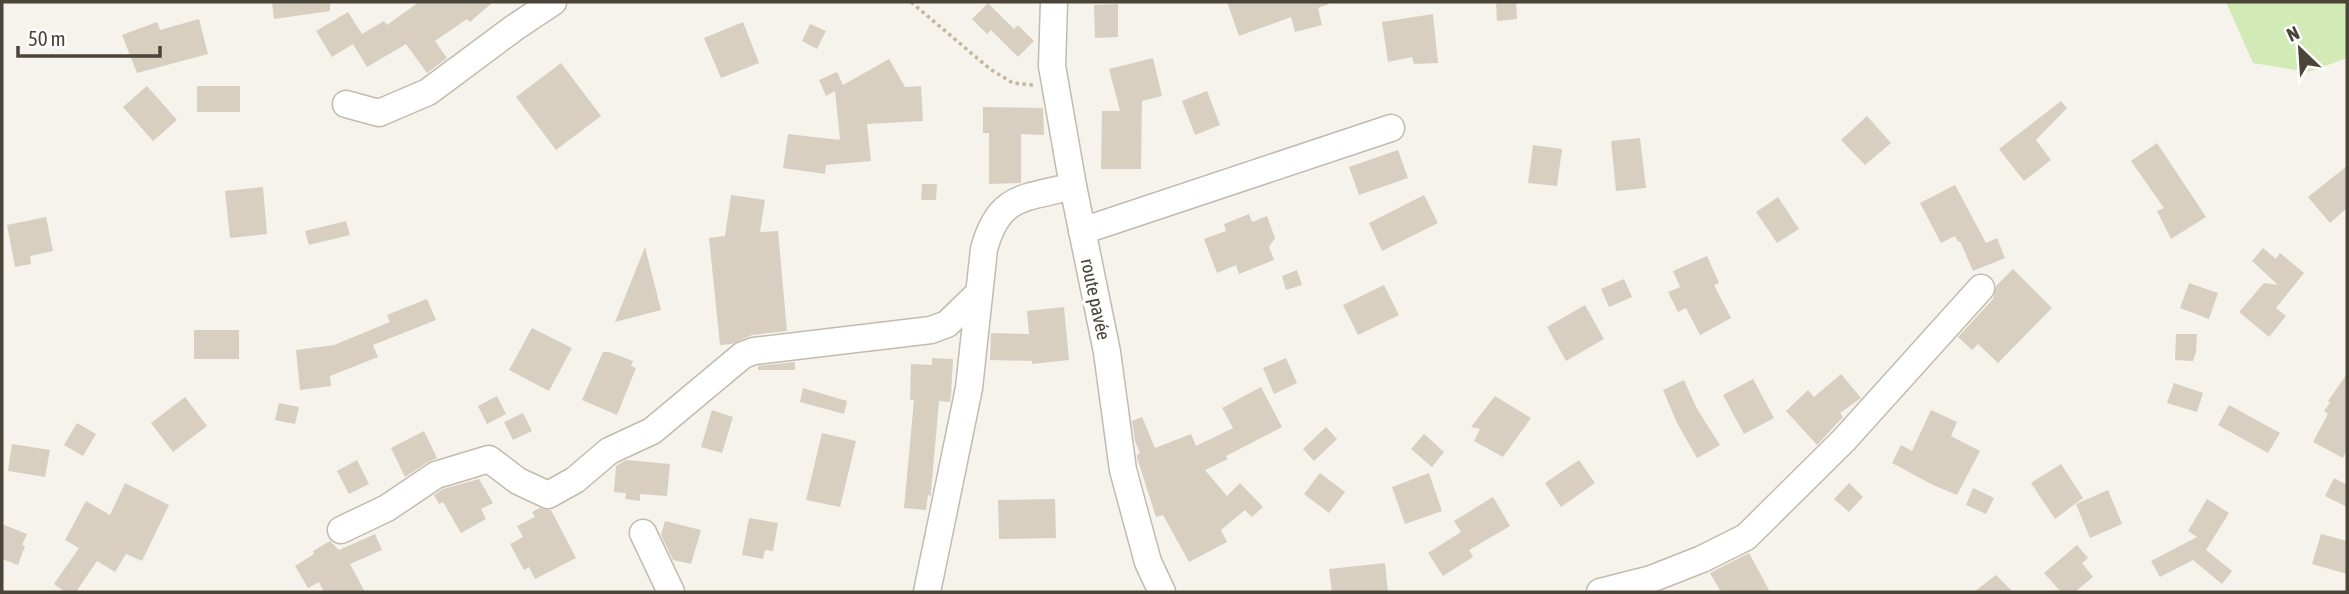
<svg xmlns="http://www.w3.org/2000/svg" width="2349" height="594" viewBox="0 0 2349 594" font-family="'Asap Condensed',sans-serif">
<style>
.green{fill:#d2eab5}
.building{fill:#d8cfc1}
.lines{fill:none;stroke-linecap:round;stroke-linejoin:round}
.minor-casing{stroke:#c2bbae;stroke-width:29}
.path{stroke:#c4b79f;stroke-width:3.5;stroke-dasharray:3.5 3.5;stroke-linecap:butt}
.minor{stroke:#fff;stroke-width:26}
.labels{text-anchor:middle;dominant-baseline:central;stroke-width:7;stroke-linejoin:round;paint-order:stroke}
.street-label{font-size:19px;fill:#4b4439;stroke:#fff}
</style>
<rect width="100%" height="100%" fill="#f6f3ec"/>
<polygon class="green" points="2226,2 2347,2 2347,58 2308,72 2253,63"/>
<g class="building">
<polygon points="272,2 330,2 330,11 274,19"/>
<polygon points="419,2 493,2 470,22 467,19 435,41 447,58 427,73 406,44 367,67 353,44 332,57 316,31 348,12 362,34 384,21 387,25"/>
<polygon points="1227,2 1329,2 1329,4 1318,8 1322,25 1295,32 1291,17 1239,36"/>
<polygon points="1496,2 1516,2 1517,19 1497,21"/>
<polygon points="988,3 1014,29 1018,25 1034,41 1018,57 991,30 987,34 972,19"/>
<polygon points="1118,4 1118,37 1095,38 1094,5"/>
<polygon points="1433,14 1438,63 1414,64 1412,57 1388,62 1382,22"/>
<polygon points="199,19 208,54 137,73 122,35 157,22 160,30"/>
<polygon points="743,22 759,63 721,78 704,38"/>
<polygon points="810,24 826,31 817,49 802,41"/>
<polygon points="1153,58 1162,96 1142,101 1141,169 1101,169 1102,111 1120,111 1109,69"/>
<polygon points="889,59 905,87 921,86 923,121 867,124 871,161 826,165 825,174 783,168 788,134 840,140 835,91 826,96 819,80 837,72 843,85"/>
<polygon points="561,63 601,116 556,150 516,97"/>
<polygon points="147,86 177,120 153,141 123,107"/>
<rect x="197" y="86" width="43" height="26"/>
<polygon points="1207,91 1220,125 1195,135 1182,101"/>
<polygon points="2061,101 2067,108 2036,140 2051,160 2024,181 1999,149"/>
<polygon points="983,107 1043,108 1044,135 1021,134 1021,183 989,184 989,133 983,133"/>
<polygon points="1867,116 1891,143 1865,165 1841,140"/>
<polygon points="1640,138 1646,188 1616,191 1611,141"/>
<polygon points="2157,143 2206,217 2171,239 2157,211 2164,208 2131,161"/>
<polygon points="1533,145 1562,149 1557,186 1528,183"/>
<polygon points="1398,150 1408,178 1359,195 1349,167"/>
<polygon points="2347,166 2347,208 2330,223 2308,197"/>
<polygon points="922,184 937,184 936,200 921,200"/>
<polygon points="1955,185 1986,243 1997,238 2005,258 1973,271 1960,241 1958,242 1955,236 1941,243 1920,203"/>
<polygon points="263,187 267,234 230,238 225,191"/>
<polygon points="731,195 765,200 760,232 778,231 787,331 752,335 732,344 720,345 709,238 725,236"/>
<polygon points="1424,195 1438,223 1382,251 1369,223"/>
<polygon points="1778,197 1799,229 1777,243 1756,212"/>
<polygon points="1249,214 1252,222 1267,216 1275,238 1269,247 1274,260 1239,274 1236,265 1217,273 1204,239 1226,231 1224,224"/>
<polygon points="46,217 53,251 30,256 31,264 15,267 7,225"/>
<polygon points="346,221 350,235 309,245 305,231"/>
<polygon points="645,247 661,310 615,322"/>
<polygon points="2263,248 2276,259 2280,253 2304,273 2276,308 2286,316 2269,337 2239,312 2264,283 2278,285 2252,261"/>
<polygon points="1707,256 1719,283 1714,285 1731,318 1700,335 1686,308 1678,312 1668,292 1680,287 1673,271"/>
<polygon points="2013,269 2052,308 1998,363 1978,344 1972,350 1958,337 1993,299 1996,286"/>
<polygon points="1297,270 1302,285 1286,290 1282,276"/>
<polygon points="1624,279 1632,297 1609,307 1601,289"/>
<polygon points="2189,283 2218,293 2209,319 2180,308"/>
<polygon points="1384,285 1399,315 1358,335 1343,305"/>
<polygon points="427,299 436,320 373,345 378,357 330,376 331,386 300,390 296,350 334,345 390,322 387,315"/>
<polygon points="1585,305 1604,339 1566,361 1547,327"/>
<polygon points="1064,307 1069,360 1032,364 1032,361 990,360 991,333 1029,334 1027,311"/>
<polygon points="532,328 572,348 549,391 509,370"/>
<rect x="194" y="330" width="45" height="29"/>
<polygon points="2176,334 2197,334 2196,352 2193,361 2175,360"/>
<polygon points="603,352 609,352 633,361 631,366 636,368 617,415 582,400"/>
<polygon points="932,358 953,359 951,396 950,402 939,401 931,492 931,496 928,495 926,510 904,508 914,400 910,400 911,364 932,365"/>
<polygon points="1286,358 1297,383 1274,394 1263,368"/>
<polygon points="795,362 795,370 758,370 758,366"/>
<polygon points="1841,374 1861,398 1840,413 1843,417 1817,445 1786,411 1808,390 1814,397"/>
<polygon points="2347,374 2347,449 2343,458 2313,442 2328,414 2324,411 2330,403 2328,401"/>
<polygon points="1753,379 1774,418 1744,434 1723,395"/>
<polygon points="1684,380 1697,409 1720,445 1697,458 1677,423 1663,390"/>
<polygon points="2174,383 2203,393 2197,412 2167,403"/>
<polygon points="1261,387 1282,427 1226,456 1228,459 1205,470 1227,496 1240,483 1263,507 1252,517 1245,510 1221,530 1227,542 1189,562 1163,515 1156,517 1137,458 1137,455 1140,453 1135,441 1132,421 1142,417 1155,448 1191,434 1196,446 1233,428 1222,408"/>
<polygon points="803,388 847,401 844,414 800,402"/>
<polygon points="497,396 506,414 487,424 478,406"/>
<polygon points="1495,396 1531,418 1503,457 1474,441 1480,429 1471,427"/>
<polygon points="185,397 207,426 173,452 151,423"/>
<polygon points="279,403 299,407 295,424 275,420"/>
<polygon points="2229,405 2280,433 2268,453 2218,425"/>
<polygon points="712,410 733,417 722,453 701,447"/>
<polygon points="1931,410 1957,422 1951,436 1980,451 1957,495 1933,485 1892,463 1901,445 1912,451"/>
<polygon points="523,413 532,431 513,440 504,422"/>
<polygon points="77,423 96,434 83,456 64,445"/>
<polygon points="1326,427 1337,439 1314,461 1303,449"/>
<polygon points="424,431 437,458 428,462 405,477 391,448"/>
<polygon points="822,433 856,441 840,507 806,500"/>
<polygon points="1424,434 1444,452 1432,467 1411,449"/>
<polygon points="12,444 50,450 45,477 8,471"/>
<polygon points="357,460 369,484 349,494 337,471"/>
<polygon points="626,460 670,464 667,496 640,494 640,501 625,499 626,493 614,492 616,466"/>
<polygon points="1579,460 1595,483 1561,507 1545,483"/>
<polygon points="2061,464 2083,498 2055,519 2031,483"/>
<polygon points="1320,473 1345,492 1329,513 1304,494"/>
<polygon points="1429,473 1442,511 1405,524 1392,487"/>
<polygon points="2334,478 2347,485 2347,507 2325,496"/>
<polygon points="479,479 493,503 481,509 486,519 461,533 443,502 439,504 434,495 443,489"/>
<polygon points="125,483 169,505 142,561 126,554 115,572 97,561 76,592 65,592 54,584 79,548 65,540 86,501 110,515"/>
<polygon points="1849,483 1863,497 1849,512 1834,499"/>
<polygon points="1973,488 1994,498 1986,514 1966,505"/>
<polygon points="2108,490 2122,524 2090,538 2076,504"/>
<polygon points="1493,497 1510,526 1469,550 1473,557 1443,576 1428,553 1461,532 1454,521"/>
<polygon points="1055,499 1056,538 999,539 998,500"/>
<polygon points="2207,499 2229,513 2206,550 2232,571 2222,584 2193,560 2160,577 2151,561 2197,537 2188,531"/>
<polygon points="539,508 551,510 576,558 535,579 529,567 524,570 510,544 523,537 517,526 535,517 532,512"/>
<polygon points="749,518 778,523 773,551 765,550 763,559 742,555"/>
<polygon points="665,521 701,530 691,564 673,560 661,535"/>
<polygon points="2,524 27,534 22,545 25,546 18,565 2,559"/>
<polygon points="375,534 382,550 350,564 365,592 324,592 319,582 308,588 295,566 314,554 313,551 330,541 339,550"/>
<polygon points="2321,534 2347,541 2347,574 2312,564"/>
<polygon points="2077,545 2088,558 2082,563 2093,577 2075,592 2061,592 2044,573"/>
<polygon points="1749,553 1770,592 1721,592 1710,573"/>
<polygon points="1385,563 1388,592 1332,592 1329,569"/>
<polygon points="1996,575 2013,592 1974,592"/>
</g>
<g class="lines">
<defs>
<g id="minor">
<polyline points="1054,2 1052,66 1073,186 1107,352 1123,470 1148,562 1162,592"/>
<polyline points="346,104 379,113 428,92 514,28 553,2"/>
<polyline points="1082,231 1391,128"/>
<polyline points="341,530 387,508 436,475 489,459 518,481 548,495 575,480 609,451 652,431 743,355 754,351 931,330 947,324 979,293"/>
<polyline points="643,533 671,592"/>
<path d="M927 592 969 388 984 249C999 194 1024 199 1073 186"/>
<polyline points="1600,592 1651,579 1702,559 1746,537 1844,440 1981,288"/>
</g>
</defs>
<use href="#minor" class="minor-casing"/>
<polyline class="path" points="911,2 990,69 1013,83 1033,85"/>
<use href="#minor" class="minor"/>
</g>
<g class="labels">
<g class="street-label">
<text transform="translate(1096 299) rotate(78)">route pavée</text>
</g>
</g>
<rect width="2349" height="594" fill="none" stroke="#4b4439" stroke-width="7"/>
<g transform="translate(2300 49) rotate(335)" stroke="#ffffff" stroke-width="5" paint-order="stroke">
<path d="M0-5L12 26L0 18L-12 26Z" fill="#4b4439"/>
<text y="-10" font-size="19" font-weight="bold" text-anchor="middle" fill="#4b4439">N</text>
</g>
<path d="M18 46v10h142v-10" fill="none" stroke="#4b4439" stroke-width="3.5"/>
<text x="28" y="46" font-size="21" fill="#4b4439" stroke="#ffffff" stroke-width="5" paint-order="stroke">50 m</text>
</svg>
